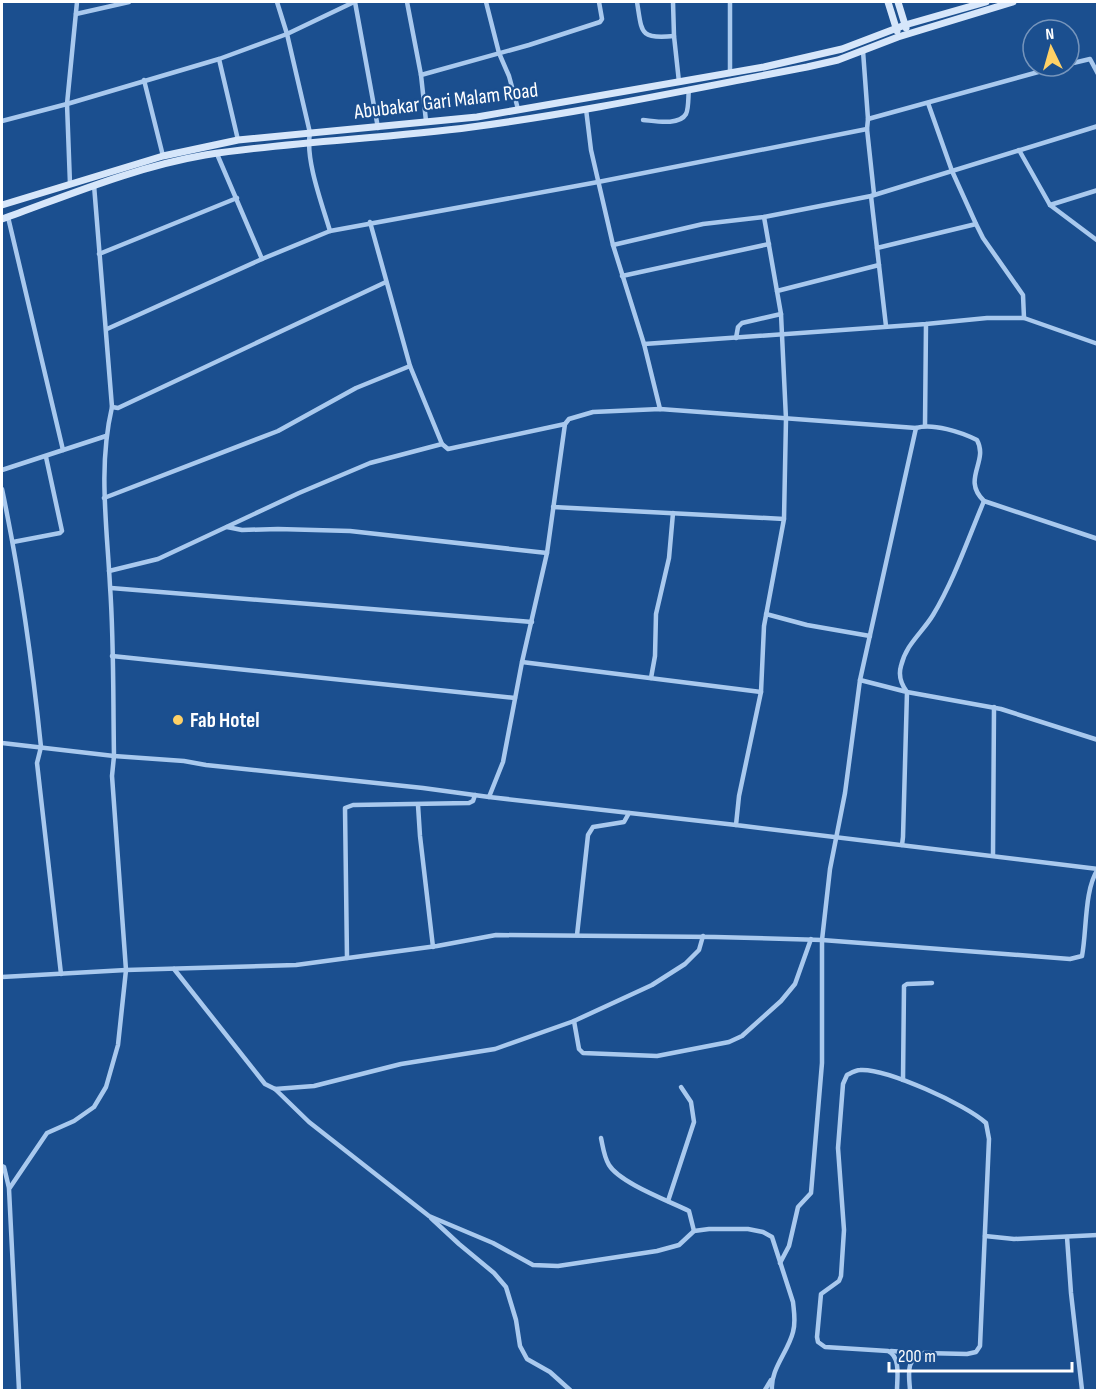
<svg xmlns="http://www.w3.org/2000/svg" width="1099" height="1392" viewBox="0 0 1099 1392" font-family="'Sofia Sans Condensed',sans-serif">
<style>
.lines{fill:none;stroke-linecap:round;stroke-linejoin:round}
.street{stroke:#a9c9ee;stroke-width:4.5}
.secondary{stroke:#d6e6fa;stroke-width:7}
.poi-dot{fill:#ffd166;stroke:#1b4f8f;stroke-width:2}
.labels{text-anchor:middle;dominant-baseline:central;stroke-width:4.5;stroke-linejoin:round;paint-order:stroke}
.street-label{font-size:21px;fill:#fff;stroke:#1b4f8f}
.poi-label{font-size:21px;font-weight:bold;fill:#fff;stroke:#1b4f8f;text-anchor:start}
</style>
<rect width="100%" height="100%" fill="#1b4f8f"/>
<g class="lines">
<g class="street">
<path d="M277 2 287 34 310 133C305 159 322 204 330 231"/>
<polyline points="355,2 378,128"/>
<polyline points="407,2 421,75 426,121"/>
<polyline points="486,2 499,53 509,76 518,109"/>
<path d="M637 2C642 32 639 40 674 36"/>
<polyline points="673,2 674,36 679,82"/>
<polyline points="730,2 730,74"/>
<polyline points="76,14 129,2"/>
<polyline points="863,51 868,119 867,129 874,194"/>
<polyline points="219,59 238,140"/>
<polyline points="1069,64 1090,59 1098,74"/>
<polyline points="421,75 529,45 600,22 602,19 599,2"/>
<polyline points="144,80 163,156"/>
<polyline points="928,103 952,171 976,224 983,238 1023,295 1024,318"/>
<polyline points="586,109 591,150 613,245 644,344 660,409"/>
<polyline points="868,119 1060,66"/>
<path d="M643 120C655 121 679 126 686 114 689 108 688 96 689 89"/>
<polyline points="2,121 67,104 219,59 287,34 354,2"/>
<polyline points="1019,150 1050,205 1098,241"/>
<polyline points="217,154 262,259"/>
<polyline points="70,184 67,104 77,2"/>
<polyline points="871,196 886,326"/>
<polyline points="1050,205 1098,190"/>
<polyline points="8,217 63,450"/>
<polyline points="764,217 781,314 786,419 784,519 764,626 761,692 739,796 736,825 1098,869"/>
<path d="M370 222 410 366 442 444 448 449 565 424 569 419 593 412 660 409 916 428C933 423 961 432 977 440 989 462 961 479 984 501L1098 539"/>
<polyline points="613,245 703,224 764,217 871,196 1098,126"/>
<polyline points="877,248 976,224"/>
<polyline points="99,254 237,198"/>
<polyline points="622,276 769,244"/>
<polyline points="777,291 879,265"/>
<polyline points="107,329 262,259 330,231 598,182 867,129"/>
<polyline points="736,338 738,327 742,323 781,314"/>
<polyline points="644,344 926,324 987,318 1024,318 1098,344"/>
<polyline points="112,407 118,408 386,282"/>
<polyline points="925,425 926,324"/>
<polyline points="2,470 106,436"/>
<path d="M2 489C20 575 32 660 41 747L37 763 61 974"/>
<polyline points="104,498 278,431 356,388 410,366"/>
<path d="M984 501C968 539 954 580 933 615 922 633 906 644 901 666 898 676 901 684 907 692L1001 709 1098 740"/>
<polyline points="553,507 784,519"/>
<polyline points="227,527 242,530 278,529 350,531 547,553"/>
<polyline points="13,542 60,533 62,531 46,457"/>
<polyline points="109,571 158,559 299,493 370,463 442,444"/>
<polyline points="111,588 532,622"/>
<polyline points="766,614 807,625 870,636"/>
<polyline points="112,656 515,698"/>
<polyline points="522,662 761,692"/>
<polyline points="651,678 655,656 656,614 669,558 673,513"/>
<polyline points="860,680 907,692 903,837 902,845"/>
<polyline points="2,743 114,756 184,761 206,765 423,788 489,797 503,762 522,662 547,553 565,424"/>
<polyline points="489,797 736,825"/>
<polyline points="418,805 420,836 433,947"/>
<polyline points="993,855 994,707"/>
<polyline points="577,935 588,835 593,827 624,822 629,813"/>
<polyline points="347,958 345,808 353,805 469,803 473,801 475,795"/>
<polyline points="174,969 265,1084 275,1089 314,1086 401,1064 495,1049 574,1021 652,985 685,964 699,950 703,936"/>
<path d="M2 977 126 970 296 965 437 946 496 935 715 937 822 940 1070 959 1082 956C1087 930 1084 890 1098 869"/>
<polyline points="574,1021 579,1049 583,1053 657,1056 729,1042 742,1036 781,1001 795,984 811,939"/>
<polyline points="903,1080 904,986 907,984 932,983"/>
<path d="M275 1089 309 1122 429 1216 493 1243 533 1265 558 1266 657 1251 679 1245 694 1231 709 1229H748L763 1232 772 1237 793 1302C794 1312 796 1322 793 1332 788 1352 770 1370 772 1390"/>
<path d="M601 1138C603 1147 604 1157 609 1165 620 1183 669 1201 689 1211L694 1231"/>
<polyline points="2,1166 4,1167 9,1188"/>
<polyline points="668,1201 694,1122 691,1102 681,1087"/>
<polyline points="431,1218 459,1244 494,1273 506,1287 516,1320 520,1346 527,1359 550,1372 570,1390"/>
<polyline points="985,1236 1014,1239 1098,1235"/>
<polyline points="1067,1237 1071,1293 1082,1390"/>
<polyline points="780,1263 789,1246 798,1207 811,1193 822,1063 822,940 830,869 845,793 860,680 916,428"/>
<polyline points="891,1351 918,1353"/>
<path d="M19 1390 9 1189 47 1133 74 1121 94 1107 106 1087 118 1045 126 970 112 776 114 756C113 700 114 642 110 586 107 526 98 467 112 407L94 185"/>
<polyline points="765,1390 771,1380"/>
<path d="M897 1390C897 1378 901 1357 888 1351L825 1347 818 1342 817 1337 821 1294 839 1281 841 1276 844 1230 838 1148 843 1084 847 1075C851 1073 856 1070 860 1070 886 1068 967 1105 986 1123L989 1139 980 1346 976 1352 967 1354 924 1353C905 1358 909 1375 910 1390"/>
</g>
<g class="secondary">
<polyline points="888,2 897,31"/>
<polyline points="898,2 906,28"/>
<polyline points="2,205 163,156 238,140 477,117 764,67 842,49 905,25 986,2"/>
<path d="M2 219C69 195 135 167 205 155 294 141 383 139 472 127 585 112 696 88 807 67L838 60 898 37 1013 2"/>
</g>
</g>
<circle class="poi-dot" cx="178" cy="720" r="6"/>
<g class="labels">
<g class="street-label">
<text transform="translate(446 101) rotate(-7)">Abubakar Gari Malam Road</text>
</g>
<g class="poi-label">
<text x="190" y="720">Fab Hotel</text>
</g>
</g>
<rect width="1099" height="1392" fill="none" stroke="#ffffff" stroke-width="6"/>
<g transform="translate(1051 48) rotate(355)"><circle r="28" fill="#1b4f8f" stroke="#7695bc" stroke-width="1.5"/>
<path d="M0-4.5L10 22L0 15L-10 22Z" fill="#ffd166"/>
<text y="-9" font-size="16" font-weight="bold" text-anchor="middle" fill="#ffffff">N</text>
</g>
<path d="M889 1362v9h183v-9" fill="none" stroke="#ffffff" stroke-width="3"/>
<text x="898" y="1362" font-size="18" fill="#ffffff" stroke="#1b4f8f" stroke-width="4.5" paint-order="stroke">200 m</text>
</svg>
